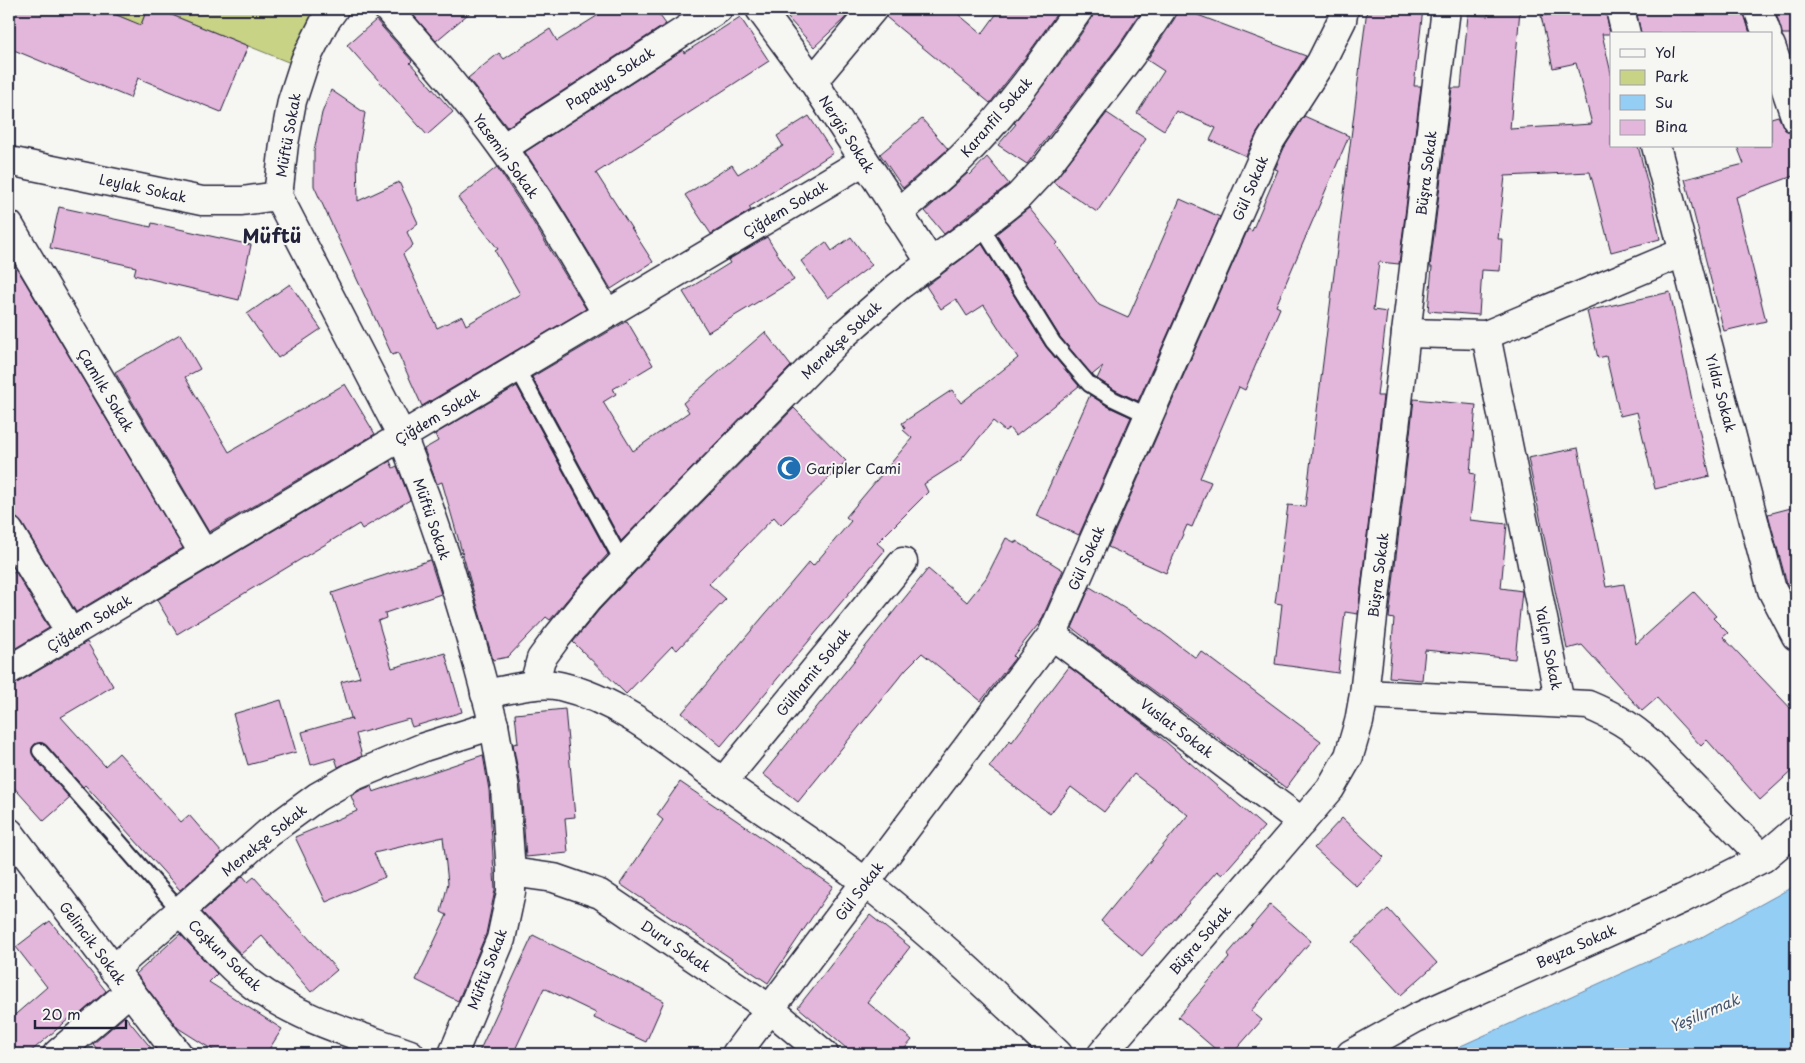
<svg xmlns="http://www.w3.org/2000/svg" width="1805" height="1063" viewBox="0 0 1805 1063" font-family="'Playpen Sans',sans-serif">
<style>
.built{fill:#f0e3eb}
.green{fill:#c8d386;stroke:#757a60}
.water{fill:#95cef4;stroke:#6789aa}
.building{fill:#e3b7db;stroke:#22223b}
.lines{fill:none;stroke-linecap:round;stroke-linejoin:round}
.service-casing{stroke:#22223b;stroke-width:18}
.minor-casing{stroke:#22223b;stroke-width:31}
.service{stroke:#f6f6f2;stroke-width:14}
.minor{stroke:#f6f6f2;stroke-width:28}
.labels{text-anchor:middle;dominant-baseline:central;stroke-width:4;stroke-linejoin:round;paint-order:stroke}
.street-label{font-size:14px;fill:#22223b;stroke:#f6f6f2}
.poi-label{font-size:14px;fill:#22223b;stroke:#f6f6f2;text-anchor:start}
.water-label{font-size:15px;font-style:italic;fill:#445672;stroke:#f6f6f2}
.district-label{font-size:19px;font-weight:bold;fill:#22223b;stroke:#f6f6f2}
</style>
<rect width="100%" height="100%" fill="#f6f6f2"/>
<filter id="ink" filterUnits="userSpaceOnUse"><feTurbulence type="fractalNoise" baseFrequency=".02" numOctaves="2"/><feDisplacementMap in="SourceGraphic" scale="10" xChannelSelector="R" yChannelSelector="G"/><feConvolveMatrix kernelMatrix="1 2 1 2 8 2 1 2 1" color-interpolation-filters="sRGB"/></filter>
<g filter="url(#ink)">
<polygon class="built" points="1758,9 1796,9 1796,119"/>
<g class="green">
<polygon points="102,9 147,9 136,37 127,33 131,21"/>
<polygon points="157,9 334,9 303,68"/>
</g>
<polygon class="water" points="1796,885 1796,1054 1443,1054 1700,938"/>
<g class="building">
<polygon points="9,9 102,9 141,25 147,9 157,9 248,46 221,112 138,78 130,98 9,48"/>
<polygon points="408,9 474,9 436,41"/>
<polygon points="608,9 655,9 666,24 507,127 468,78 499,53 504,59 550,29 557,41"/>
<polygon points="780,9 853,9 843,20 814,47"/>
<polygon points="888,9 952,9 982,34 1000,9 1060,9 1025,58 990,103 886,17"/>
<polygon points="1094,9 1143,9 1119,45 1027,164 998,145 1016,124 1014,123 1065,57 1092,18"/>
<polygon points="1177,9 1182,9 1306,56 1257,133 1246,156 1210,140 1216,128 1176,111 1164,130 1137,113 1164,71 1147,60 1175,18"/>
<polygon points="1367,9 1423,9 1414,86 1421,86 1399,264 1379,262 1373,310 1387,312 1377,396 1383,396 1358,614 1345,612 1338,673 1275,664 1282,604 1275,603 1288,505 1305,507"/>
<polygon points="1488,9 1520,9 1510,129 1592,124 1576,63 1553,68 1541,16 1574,9 1605,9 1610,34 1602,34 1611,73 1611,146 1638,146 1653,205 1660,239 1611,252 1590,172 1505,176 1498,239 1502,239 1500,271 1482,270 1479,315 1428,311 1432,267 1430,267 1452,88 1461,88 1468,15 1488,16"/>
<polygon points="1636,9 1743,9 1750,34 1641,34"/>
<polygon points="1775,9 1796,9 1796,34 1782,34"/>
<polygon points="740,17 769,61 596,173 653,262 611,289 557,200 525,152 683,50 684,53"/>
<polygon points="376,20 412,61 410,63 453,112 427,135 347,45"/>
<polygon points="331,90 365,113 357,158 358,201 399,182 418,223 407,232 413,245 403,254 437,328 462,316 466,325 520,294 495,251 498,249 458,198 497,167 530,217 586,309 422,406 398,353 392,355 314,186 314,151 322,113"/>
<polygon points="1107,113 1146,139 1097,212 1053,182"/>
<polygon points="809,116 833,153 749,207 751,210 711,234 685,195 732,165 738,174 783,146 777,136"/>
<polygon points="1304,116 1349,136 1276,306 1280,308 1245,390 1239,387 1200,478 1211,482 1192,527 1187,525 1166,573 1108,547 1248,229 1252,231 1278,170 1275,169 1284,148"/>
<polygon points="1778,116 1785,130 1796,134 1796,175 1736,197 1742,221 1741,221 1766,321 1724,331 1685,179 1744,164 1737,146 1771,146 1771,118"/>
<polygon points="922,119 948,149 903,188 880,154"/>
<polygon points="987,157 1009,184 944,234 925,211 968,173 970,175"/>
<polygon points="1180,199 1220,217 1138,401 1117,391 1097,379 1103,366 1092,375 1060,337 996,234 1029,208 1058,243 1056,245 1099,305 1128,318"/>
<polygon points="59,207 151,227 152,223 251,245 239,300 134,275 136,267 50,248"/>
<polygon points="767,237 794,280 708,332 683,292 730,263 728,260"/>
<polygon points="851,237 872,265 828,298 801,261 826,242 832,251"/>
<polygon points="982,244 1046,347 1079,386 1016,436 1009,428 1005,431 993,421 960,461 924,484 928,492 877,543 885,550 721,746 682,713 809,562 813,566 851,521 846,517 912,438 903,430 905,428 902,423 952,390 961,403 1018,358 984,305 967,316 956,299 941,309 926,286"/>
<polygon points="9,255 183,548 76,612 22,523 14,517 9,508"/>
<polygon points="290,284 321,329 278,358 247,314"/>
<polygon points="1670,292 1692,400 1710,476 1655,489 1637,412 1620,416 1606,356 1598,358 1587,311"/>
<polygon points="627,321 653,365 613,389 616,394 603,402 633,451 689,412 683,403 765,332 791,366 621,541 532,377"/>
<polygon points="180,334 200,369 185,377 229,452 345,384 375,434 209,532 115,372"/>
<polygon points="517,386 608,554 576,589 550,620 546,617 508,657 493,660 442,482 437,484 424,449 438,441 435,434"/>
<polygon points="1090,395 1109,407 1131,417 1079,535 1036,516"/>
<polygon points="1414,399 1476,405 1470,473 1475,474 1470,520 1507,524 1501,588 1522,591 1515,659 1425,650 1422,680 1389,677 1394,619 1389,618"/>
<polygon points="794,408 846,461 781,525 774,517 709,584 726,599 677,650 672,646 626,694 573,642 599,610 663,542"/>
<polygon points="1578,448 1606,587 1624,584 1636,644 1694,592 1716,616 1713,618 1728,633 1723,637 1796,714 1796,767 1760,800 1707,740 1701,746 1657,698 1642,711 1582,645 1567,649 1528,458"/>
<polygon points="390,461 393,468 397,466 410,500 362,529 359,524 177,634 157,600"/>
<polygon points="1791,508 1796,530 1796,599 1794,599 1787,584 1768,514"/>
<polygon points="1006,538 1016,543 1016,541 1063,570 1041,621 1013,656 1015,658 981,701 922,653 906,669 798,802 763,774 928,569 967,602 986,578"/>
<polygon points="430,560 441,594 385,613 386,618 378,621 392,668 445,653 462,712 412,727 409,719 356,734 362,756 338,767 335,758 311,765 302,732 351,718 352,721 341,682 360,677 332,593"/>
<polygon points="15,571 49,628 9,652 9,575"/>
<polygon points="1090,587 1153,626 1196,658 1201,651 1321,741 1286,788 1088,642 1089,641 1072,628"/>
<polygon points="87,642 113,686 61,717 105,766 119,753 181,822 189,815 222,853 180,890 85,785 83,787 43,743 35,744 32,748 32,753 70,798 44,821 9,782 9,686 17,683"/>
<polygon points="1069,667 1151,729 1264,827 1222,875 1217,871 1142,956 1101,921 1188,815 1134,774 1104,812 1071,787 1050,814 989,767 1010,740 1012,742"/>
<polygon points="281,700 296,752 248,765 233,714"/>
<polygon points="565,709 575,817 565,818 568,853 526,857 521,787 513,744 518,743 515,714"/>
<polygon points="483,755 489,790 495,890 486,934 458,1001 416,980 447,915 441,912 448,883 443,837 374,853 385,877 326,902 295,837 357,811 351,796 359,791 371,786 373,792"/>
<polygon points="680,782 833,886 768,983 620,884 663,820 657,815"/>
<polygon points="1342,818 1384,857 1356,886 1314,848"/>
<polygon points="243,876 248,882 254,877 337,970 311,992 262,936 241,954 202,912"/>
<polygon points="1270,905 1311,941 1251,1011 1262,1020 1232,1054 1221,1054 1178,1017 1229,958 1227,955"/>
<polygon points="1388,909 1437,963 1401,995 1352,942"/>
<polygon points="870,915 910,947 867,1002 912,1040 900,1054 853,1054 798,1007"/>
<polygon points="50,921 106,991 74,1019 71,1017 28,1054 9,1054 9,1020 47,987 16,947"/>
<polygon points="180,934 217,974 209,982 282,1029 266,1054 219,1054 178,1028 136,974"/>
<polygon points="533,935 664,1001 646,1042 594,1018 596,1013 544,988 513,1054 478,1054"/>
<polygon points="125,1016 156,1054 101,1054 93,1044"/>
</g>
<g class="lines">
<defs>
<g id="service">
<polyline points="981,226 1053,342 1089,384 1113,399 1149,416"/>
<polyline points="517,368 623,563"/>
<polyline points="40,751 180,911"/>
</g>
<g id="minor">
<polyline points="334,9 324,23 305,61 292,101 284,144 278,196 402,436 425,496 449,566 470,636 494,725 505,788 511,872 511,892 501,939 453,1054"/>
<path d="M388 9C427 54 467 99 502 147 541 200 574 258 607 314"/>
<polyline points="760,9 813,81 931,263"/>
<polyline points="1620,9 1626,34"/>
<polyline points="1758,9 1767,34"/>
<polyline points="1771,46 1796,119"/>
<polyline points="813,81 873,9"/>
<polyline points="1656,146 1772,590 1796,636"/>
<polyline points="503,148 718,9"/>
<polyline points="9,161 202,201 242,201 278,196"/>
<path d="M898 213C919 195 941 177 961 158 1007 113 1043 61 1079 9"/>
<polyline points="9,225 204,554"/>
<polyline points="1406,333 1486,335 1684,252"/>
<polyline points="1486,335 1560,703"/>
<polyline points="9,531 71,634"/>
<polyline points="1052,635 1302,822"/>
<polyline points="9,670 864,161"/>
<polyline points="534,685 541,659 557,637 587,600 652,531 841,337 899,286 981,226 1019,196 1046,167 1132,54 1162,9"/>
<path d="M485 694C507 690 539 681 560 686 623 701 673 746 724 783 771 817 821 847 866 883 934 936 996 995 1058 1054"/>
<path d="M1364 694 1588 705C1614 716 1630 725 1651 744L1763 858"/>
<polyline points="723,782 903,562"/>
<polyline points="9,832 178,1054"/>
<polyline points="511,872 554,878 600,894 770,1009 824,1054"/>
<path d="M180 911C203 935 226 965 253 985 298 1019 357 1035 410 1054"/>
<polyline points="113,970 268,833 317,797 352,777 424,747 494,725"/>
<polyline points="57,1054 130,991"/>
<polyline points="736,1054 1052,635 1270,141 1321,62 1342,20 1344,9"/>
<polyline points="1102,1054 1330,789 1349,756 1359,722 1364,694 1406,333 1446,9"/>
<polyline points="1351,1054 1416,1018 1682,899 1763,858 1796,830"/>
</g>
</defs>
<use href="#service" class="service-casing"/>
<use href="#minor" class="minor-casing"/>
<use href="#service" class="service"/>
<use href="#minor" class="minor"/>
</g>
</g>
<defs>
<symbol id="mosque-disc" viewBox="-11 -11 22 22"><circle r="9.5" fill="#1f6fb2" stroke="#f6f6f2"/><path d="M3.5-4.9A6 6 0 1 0 3.5 4.9A5 5 0 1 1 3.5-4.9Z" fill="#fff"/></symbol>
</defs>
<g fill-rule="evenodd">
<use href="#mosque-disc" x="775" y="454" width="28" height="28"/>
</g>
<g class="labels">
<g class="street-label">
<text transform="translate(610 78) rotate(-33)">Papatya Sokak</text>
<text transform="translate(996 117) rotate(-49)">Karanfil Sokak</text>
<text transform="translate(847 134) rotate(57)">Nergis Sokak</text>
<text transform="translate(288 135) rotate(-80)">Müftü Sokak</text>
<text transform="translate(506 156) rotate(54)">Yasemin Sokak</text>
<text transform="translate(1426 173) rotate(-83)">Büşra Sokak</text>
<text transform="translate(143 188) rotate(12)">Leylak Sokak</text>
<text transform="translate(1250 188) rotate(-67)">Gül Sokak</text>
<text transform="translate(785 209) rotate(-31)">Çiğdem Sokak</text>
<text transform="translate(841 340) rotate(-44)">Menekşe Sokak</text>
<text transform="translate(106 390) rotate(59)">Çamlık Sokak</text>
<text transform="translate(1721 393) rotate(75)">Yıldız Sokak</text>
<text transform="translate(437 416) rotate(-31)">Çiğdem Sokak</text>
<text transform="translate(432 519) rotate(71)">Müftü Sokak</text>
<text transform="translate(1086 558) rotate(-66)">Gül Sokak</text>
<text transform="translate(1378 575) rotate(-83)">Büşra Sokak</text>
<text transform="translate(89 623) rotate(-31)">Çiğdem Sokak</text>
<text transform="translate(1549 648) rotate(79)">Yalçın Sokak</text>
<text transform="translate(813 672) rotate(-51)">Gülhamit Sokak</text>
<text transform="translate(1177 728) rotate(37)">Vuslat Sokak</text>
<text transform="translate(264 840) rotate(-39)">Menekşe Sokak</text>
<text transform="translate(859 891) rotate(-53)">Gül Sokak</text>
<text transform="translate(1200 940) rotate(-49)">Büşra Sokak</text>
<text transform="translate(93 943) rotate(53)">Gelincik Sokak</text>
<text transform="translate(676 946) rotate(34)">Duru Sokak</text>
<text transform="translate(1576 946) rotate(-24)">Beyza Sokak</text>
<text transform="translate(225 955) rotate(44)">Coşkun Sokak</text>
<text transform="translate(487 969) rotate(-69)">Müftü Sokak</text>
</g>
<g class="poi-label">
<text x="806" y="468">Garipler Cami</text>
</g>
<g class="water-label">
<text transform="translate(1704 1012) rotate(-23)">Yeşilırmak</text>
</g>
<g class="district-label">
<text x="272" y="235">Müftü</text>
</g>
</g>
<rect width="1805" height="1063" fill="none" stroke="#f6f6f2" stroke-width="30"/>
<rect x="15" y="15" width="1775" height="1033" fill="none" stroke="#22223b" stroke-width="2" filter="url(#ink)"/>
<rect x="1610" y="32" width="162" height="115" fill="#f6f6f2" stroke="#a1a1a9"/>
<rect x="1620" y="49" width="25" height="8" fill="#f6f6f2" stroke="#a1a1a9"/>
<text x="1655" y="58" font-size="15" fill="#22223b">Yol</text>
<rect x="1620" y="70" width="25" height="15" fill="#c8d386" stroke="#a1a1a9"/>
<text x="1655" y="82" font-size="15" fill="#22223b">Park</text>
<rect x="1620" y="95" width="25" height="15" fill="#95cef4" stroke="#a1a1a9"/>
<text x="1655" y="108" font-size="15" fill="#22223b">Su</text>
<rect x="1620" y="120" width="25" height="15" fill="#e3b7db" stroke="#a1a1a9"/>
<text x="1655" y="132" font-size="15" fill="#22223b">Bina</text>
<path d="M35 1020v8h91v-8" fill="none" stroke="#22223b" stroke-width="2.5"/>
<text x="42" y="1020" font-size="15" fill="#22223b" stroke="#f6f6f2" stroke-width="4" paint-order="stroke">20 m</text>
</svg>
